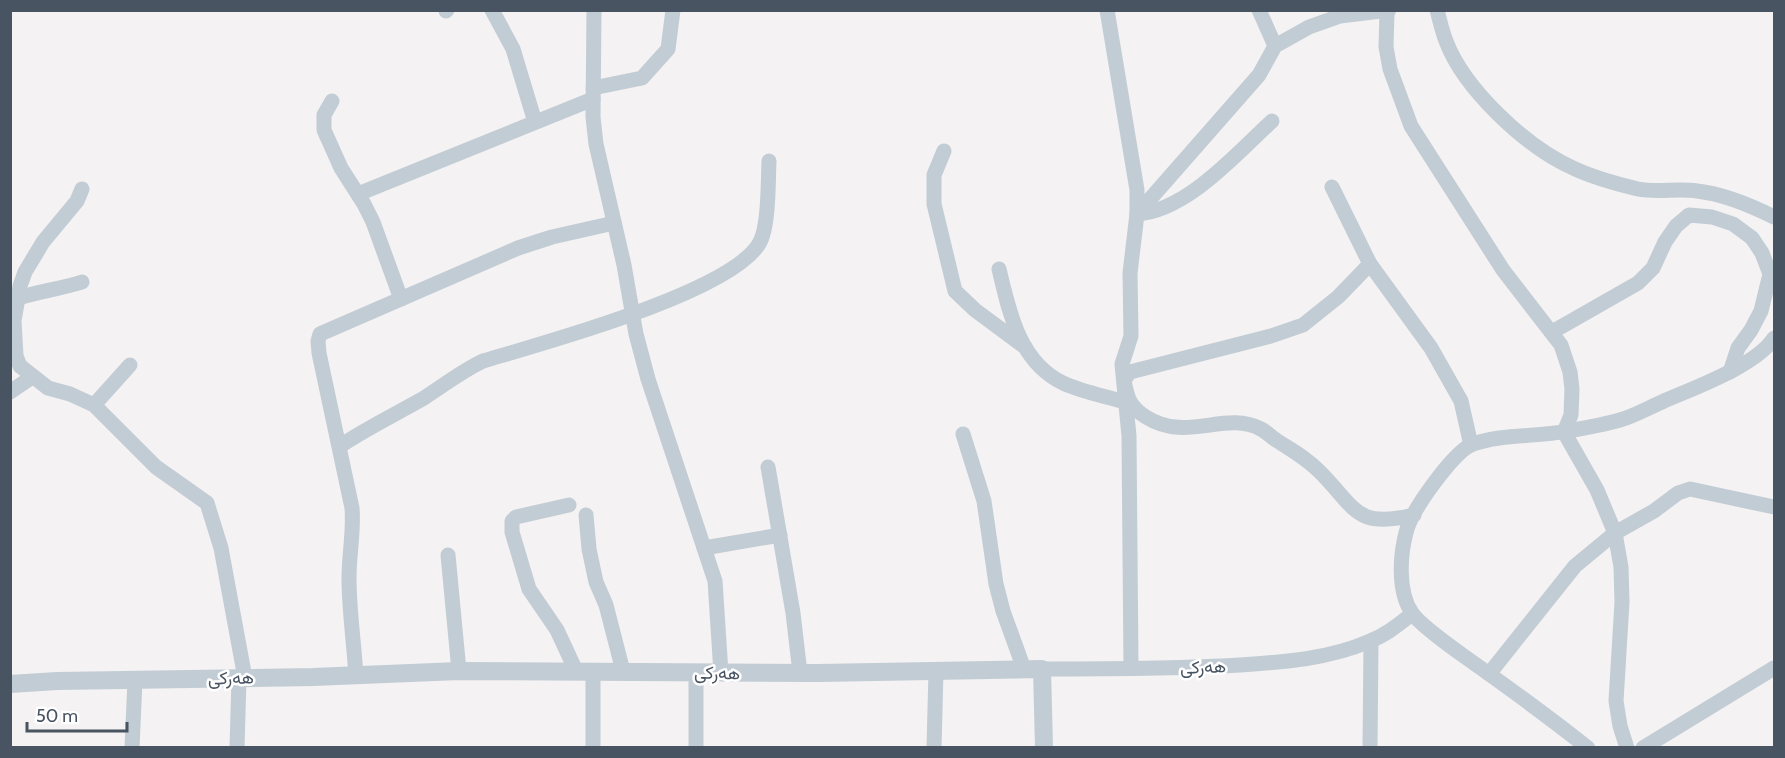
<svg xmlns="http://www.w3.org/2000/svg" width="1785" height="758" viewBox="0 0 1785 758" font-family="Cabin,Vazirmatn,sans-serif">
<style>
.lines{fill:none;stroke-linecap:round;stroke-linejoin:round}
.minor{stroke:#c2ccd4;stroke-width:15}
.tertiary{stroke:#c2ccd4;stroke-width:18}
.labels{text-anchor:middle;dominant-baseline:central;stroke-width:5;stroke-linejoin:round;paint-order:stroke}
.street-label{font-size:18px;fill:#485462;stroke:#fff}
</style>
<rect width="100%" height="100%" fill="#f4f2f2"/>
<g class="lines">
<g class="minor">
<polyline points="492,10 513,49 535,122"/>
<polyline points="594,10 593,117 596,144 624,265 636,334 648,379 715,581 721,673"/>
<polyline points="1107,10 1137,190 1137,214 1130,273 1131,336 1122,364 1129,436 1131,668"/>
<polyline points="1259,10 1275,46"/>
<path d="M1437 10C1440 21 1442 31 1446 41 1464 89 1526 147 1573 168 1592 177 1617 184 1638 189 1657 193 1678 188 1697 191 1724 194 1750 205 1774 217"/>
<polyline points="446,11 447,10"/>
<polyline points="1387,11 1386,47 1390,69 1411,126 1503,270 1561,345 1570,372 1572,389 1571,415 1564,432 1597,490 1615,533 1621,567 1622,602 1616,701 1620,726 1627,748"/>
<polyline points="593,88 642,78 668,49 673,10"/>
<polyline points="332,101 324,115 324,130 341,168 364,204 373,222 401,299"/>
<polyline points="944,151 934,175 934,204 955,291 975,310 1025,347"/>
<polyline points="1332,187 1370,264 1431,348 1461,401 1471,445"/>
<polyline points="82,189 77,201 43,242 25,272 20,286 14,321 16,356 20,366 48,388 70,394 94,405 156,467 207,503 221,548 245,678"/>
<polyline points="358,194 593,99"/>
<polyline points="1137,214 1259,75 1275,46 1309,27 1340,16 1389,10"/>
<path d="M1137 214C1187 211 1237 153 1272 121"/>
<path d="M1370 264 1338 297 1303 325 1271 336 1130 372 1124 380C1127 398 1130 407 1146 417 1187 443 1225 410 1261 429 1267 432 1271 437 1276 440 1293 451 1305 457 1320 472 1356 508 1355 529 1414 515"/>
<path d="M999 269C1009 311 1019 362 1063 383 1082 392 1105 396 1125 402"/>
<path d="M19 298C39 291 61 289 82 282"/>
<polyline points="1552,332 1638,283 1653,268 1665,242 1676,226 1689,215 1712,217 1733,224 1752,238 1762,253 1770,274 1761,311 1751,330 1738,348 1730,372"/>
<polyline points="10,392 32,377"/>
<polyline points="94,405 130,365"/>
<polyline points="963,434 984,501 996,584 1003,611 1024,669"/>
<path d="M340 446C367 428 396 414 424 398 444 385 462 371 483 361 540 344 734 292 760 242 769 225 768 181 769 161"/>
<polyline points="768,467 793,613 800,673"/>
<polyline points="569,505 516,517 512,521 512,532 529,589 557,630 576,671"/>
<polyline points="586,515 589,549 596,582 606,605 623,671"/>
<polyline points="704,548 780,535"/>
<polyline points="448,555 459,671"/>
<path d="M1042 669C1108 669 1174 669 1240 665 1284 662 1329 659 1370 641 1386 635 1399 624 1412 614"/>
<polyline points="593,671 593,748"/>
<polyline points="1489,674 1575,566 1615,533 1654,511 1678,493 1690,489 1774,507"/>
<path d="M356 676C354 643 349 610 349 578 349 554 354 531 352 508L319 353 318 341 320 334 518 248 552 237 614 223"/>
<polyline points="132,748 135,680"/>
<polyline points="237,748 239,678"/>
<polyline points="696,748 696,673"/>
<polyline points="934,748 936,671"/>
<polyline points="1370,748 1371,641"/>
<path d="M1588 748C1549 717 1509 688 1468 659 1454 649 1421 626 1412 613 1397 591 1400 553 1407 529 1413 509 1454 451 1473 444 1501 434 1537 437 1567 431 1585 428 1603 425 1620 420 1634 416 1648 408 1662 402 1693 388 1756 366 1774 338"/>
<polyline points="1643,748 1774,668"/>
</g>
<polyline class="tertiary" points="10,684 57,681 313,677 459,671 818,673 1042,669 1044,748"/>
</g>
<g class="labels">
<g class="street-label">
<text transform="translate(1203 667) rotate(-2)">هەرکی</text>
<text transform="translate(717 673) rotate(1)">هەرکی</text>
<text transform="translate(231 678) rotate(-1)">هەرکی</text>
</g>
</g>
<rect width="1785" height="758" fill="none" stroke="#485462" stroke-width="24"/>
<path d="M27 722v9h100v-9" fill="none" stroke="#485462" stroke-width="3"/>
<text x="36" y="722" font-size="18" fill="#485462" stroke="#ffffff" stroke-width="4.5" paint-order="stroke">50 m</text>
</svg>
